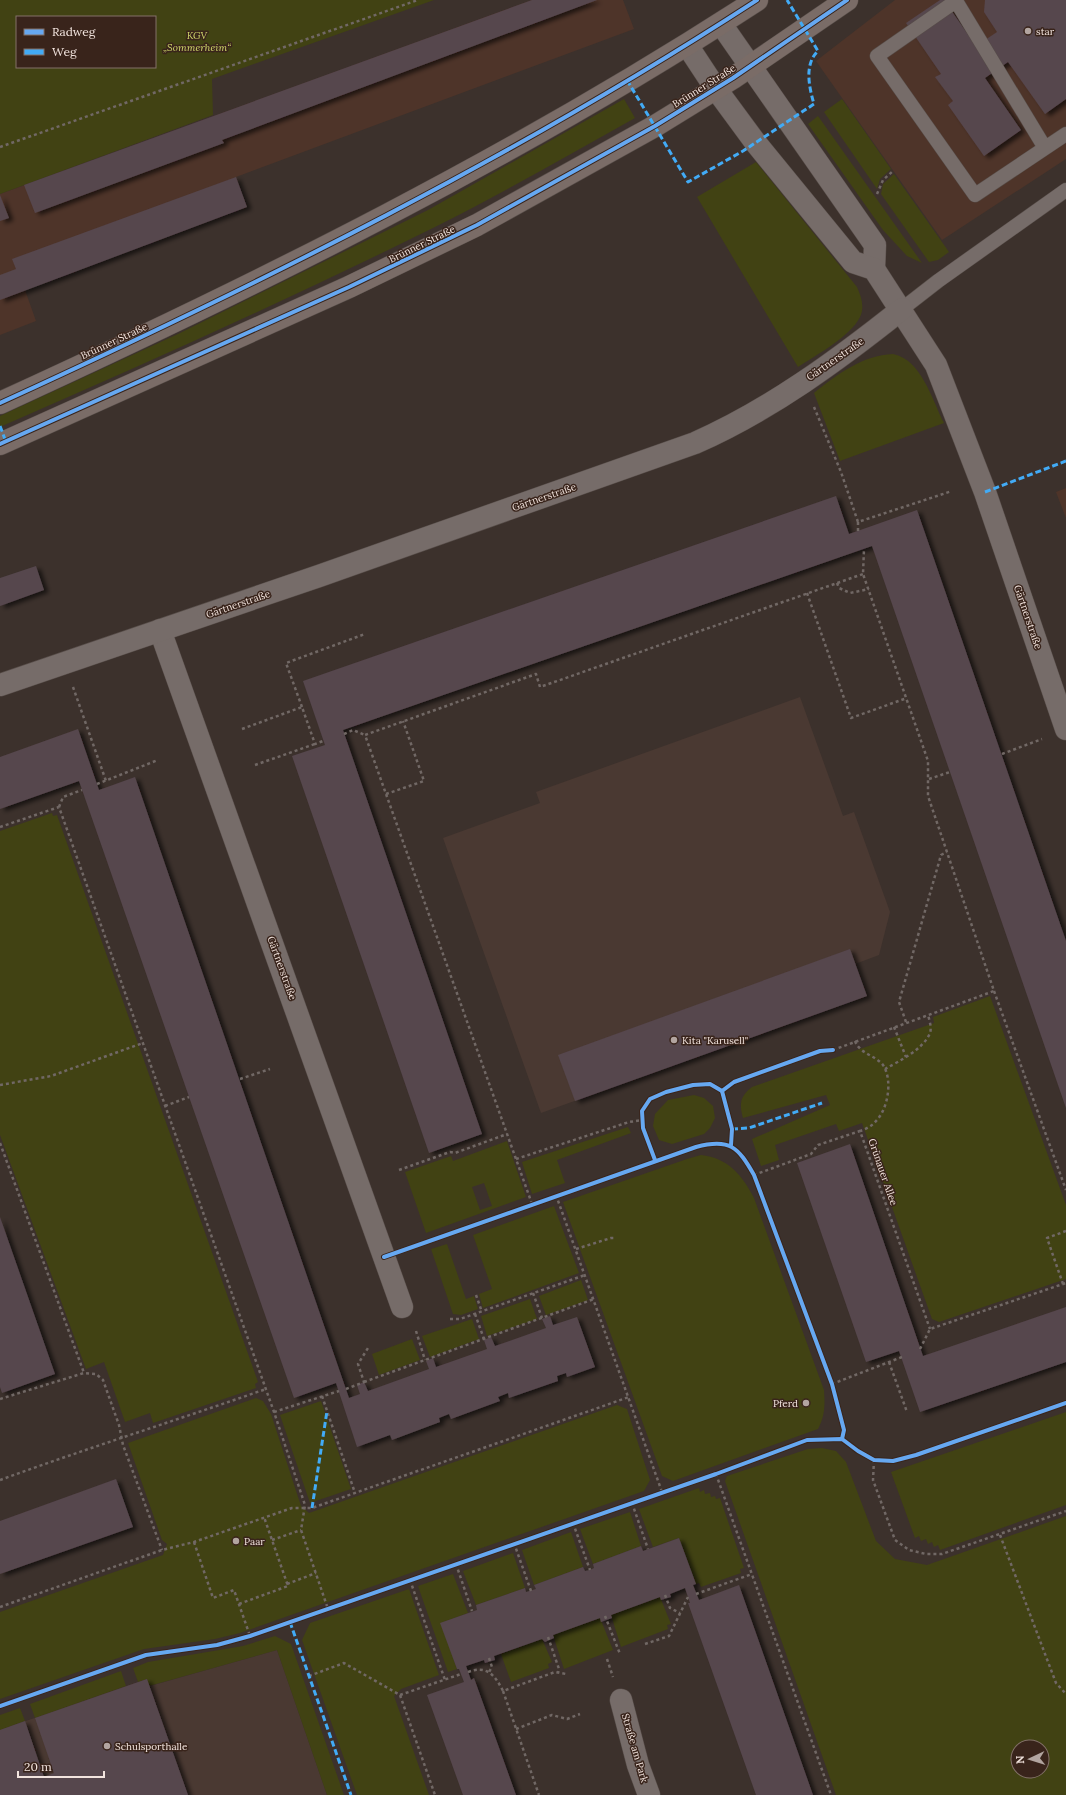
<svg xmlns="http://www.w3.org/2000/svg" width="1066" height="1795" viewBox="0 0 1066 1795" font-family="Lora,serif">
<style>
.built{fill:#4e3429}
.education{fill:#4a3932}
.green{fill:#414213;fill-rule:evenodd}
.building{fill:#56464d;filter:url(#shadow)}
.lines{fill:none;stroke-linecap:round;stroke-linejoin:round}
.service-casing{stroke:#584e4a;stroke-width:15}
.minor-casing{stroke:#584e4a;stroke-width:23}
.primary-casing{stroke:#584e4a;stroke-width:23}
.path{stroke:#716865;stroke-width:2.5;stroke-dasharray:3 3;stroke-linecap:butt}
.service{stroke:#766c69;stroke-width:14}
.minor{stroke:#766c69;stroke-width:22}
.primary{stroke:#7a6c67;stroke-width:22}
.quiet{stroke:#42abf6;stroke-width:3;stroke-dasharray:6 3;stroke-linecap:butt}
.cycleway-casing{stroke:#39241b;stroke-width:6}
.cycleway{stroke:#66a8f1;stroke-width:4}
.poi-dot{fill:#b2a5a0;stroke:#39241b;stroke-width:1.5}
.labels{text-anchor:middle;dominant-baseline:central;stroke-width:3;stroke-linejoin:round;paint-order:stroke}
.poi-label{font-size:10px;fill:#f2e4de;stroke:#39241b;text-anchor:start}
.park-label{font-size:10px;font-style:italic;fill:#d1d96b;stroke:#39241b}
.street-label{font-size:10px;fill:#f2e4de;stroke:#39241b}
</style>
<defs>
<filter id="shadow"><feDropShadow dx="4.5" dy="2.5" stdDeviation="2" flood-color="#0009"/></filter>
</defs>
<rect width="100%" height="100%" fill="#3c312c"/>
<g class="built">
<polygon points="532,0 623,0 634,29 236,177 247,207 25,290 36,321 0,335 0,194"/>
<polygon points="895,0 1066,0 1066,159 942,240 816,61"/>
<polygon points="1066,488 1066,518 1056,492"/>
</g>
<g class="education">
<polygon points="800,697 843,816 854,812 890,912 879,955 855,964 867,996 541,1113 443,838 540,803 536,792"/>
<polygon points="277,1650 327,1795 0,1795 0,1730 147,1679 150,1686"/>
</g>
<g class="green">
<path d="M0 0H434L212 79 213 115 0 194ZM17 17H155V67H17Z"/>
<path d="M624 99 635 118C569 155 503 193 435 227 292 298 146 363 0 427V416L178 334 428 210Z"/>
<polygon points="842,99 891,169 880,179 877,189 824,112"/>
<polygon points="818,116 922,263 907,256 883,230 808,124"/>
<path d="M756 162 857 287C861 296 865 307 860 317 850 337 816 355 798 367L697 197Z"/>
<polygon points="894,174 949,252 938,260 929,262 881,194 883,184"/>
<path d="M893 354C922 360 932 400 944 423L840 461 814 393C836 375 863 355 893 354Z"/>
<polygon points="52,813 53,816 57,815 258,1382 255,1384 256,1388 153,1423 150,1413 125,1422 104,1362 86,1369 0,1135 0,831"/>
<path d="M990 996 1066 1205V1279L939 1322 932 1319 862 1123 839 1131 836 1124 775 1145 779 1160 761 1166 752 1139 830 1105 826 1095 743 1118C739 1104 740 1096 752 1087L934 1023 933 1017Z"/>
<polygon points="694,1095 704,1098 713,1106 715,1118 710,1128 704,1134 672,1144 659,1140 653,1126 655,1114 668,1100"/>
<polygon points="628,1127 631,1133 557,1160 565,1183 532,1194 522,1162"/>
<path d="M507 1141 526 1197 426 1233 405 1172 451 1156 453 1161ZM484 1183 492 1206 480 1210 472 1187Z"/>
<path d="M701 1155C728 1158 742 1175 754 1198L824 1390C825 1405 825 1416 818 1429L673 1481 662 1476 563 1202 687 1159Z"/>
<polygon points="554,1206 579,1273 483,1308 479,1294 492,1289 473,1235"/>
<polygon points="447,1244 466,1299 474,1296 478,1309 461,1315 453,1314 431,1249"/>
<polygon points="581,1280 588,1300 546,1315 539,1296"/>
<polygon points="530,1299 537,1319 487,1336 481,1316"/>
<polygon points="472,1319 479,1339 430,1357 422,1336"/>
<polygon points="412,1339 420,1360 379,1375 372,1354"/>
<polygon points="256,1398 263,1401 271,1414 301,1506 309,1513 617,1405 627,1409 650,1480 644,1491 240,1633 215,1639 144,1649 0,1699 0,1612 163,1555 167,1544 162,1540 128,1443"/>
<polygon points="321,1401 351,1489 310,1503 280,1415"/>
<polygon points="1066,1412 1066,1505 940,1550 938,1545 934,1547 932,1542 928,1544 926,1539 921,1541 919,1536 915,1538 891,1472"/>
<path d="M822 1448 836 1451 846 1462 876 1541 895 1559 927 1565 1066 1516V1795H836L725 1481 727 1476 808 1449ZM1018 1747H1042V1771H1018Z"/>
<polygon points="699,1488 700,1492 704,1490 705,1494 710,1493 711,1497 715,1496 716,1499 720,1498 744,1568 740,1569 741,1573 701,1587 699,1583 696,1584 679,1538 653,1547 639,1509"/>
<polygon points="630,1512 641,1546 593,1564 580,1529"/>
<polygon points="571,1532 583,1567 534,1585 522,1550"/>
<polygon points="513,1553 525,1588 476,1605 463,1571"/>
<polygon points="453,1574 468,1613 441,1623 457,1669 448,1672 418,1586"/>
<polygon points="409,1589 439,1675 401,1689 394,1696 429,1795 357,1795 302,1640 310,1623"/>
<polygon points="660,1597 671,1624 667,1625 668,1629 621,1647 611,1615"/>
<polygon points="600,1618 613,1650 564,1669 553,1635"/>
<polygon points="275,1636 291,1644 344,1795 327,1795 277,1650 149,1686 147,1679 138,1682 133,1668 148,1662 243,1646"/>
<polygon points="542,1639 552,1662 548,1664 549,1668 511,1682 501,1654"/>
<polygon points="121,1671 126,1686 35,1718 30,1704"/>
<polygon points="20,1708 25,1721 0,1730 0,1715"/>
</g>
<g class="building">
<polygon points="532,0 597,0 222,140 224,143 35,213 24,185"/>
<polygon points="940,0 944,0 976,46 997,32 984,12 985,0 1066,0 1066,99 1045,114 1008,62 985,78 1021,130 984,156 948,105 953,101 935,77 941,74 906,23"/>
<polygon points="236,177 247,207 0,300 0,275 16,269 12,259"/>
<polygon points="0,195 9,218 0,221"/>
<polygon points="836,496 849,534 917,510 1066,941 1066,1108 872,546 343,730 482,1134 429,1153 292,756 325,745 303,681"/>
<polygon points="36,566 44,590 0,606 0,578"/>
<polygon points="78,729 99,790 135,777 349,1398 360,1394 357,1385 364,1382 368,1391 429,1369 426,1361 433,1358 436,1367 487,1349 484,1340 491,1337 495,1346 546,1328 542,1319 550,1316 553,1325 577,1317 595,1367 567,1377 566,1373 557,1376 558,1381 509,1398 508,1393 498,1397 500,1401 451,1419 449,1414 439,1418 440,1422 392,1440 390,1435 357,1447 336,1383 294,1398 79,781 0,809 0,757"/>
<polygon points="850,949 867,996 575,1101 558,1055"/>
<polygon points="850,1144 923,1356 1066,1307 1066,1362 920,1412 899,1351 866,1362 797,1163"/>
<polygon points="0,1217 55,1374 2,1393 0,1387"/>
<polygon points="116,1479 133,1527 0,1574 0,1521"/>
<polygon points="679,1538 696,1584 693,1585 699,1600 739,1585 813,1795 756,1795 688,1603 690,1603 685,1588 670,1594 671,1597 661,1600 660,1597 611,1615 612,1618 601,1622 600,1618 553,1635 554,1638 545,1642 542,1639 494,1656 495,1660 485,1663 484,1660 466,1666 471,1680 474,1678 516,1795 463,1795 427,1695 464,1682 459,1669 457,1669 440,1623 477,1610 476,1605 525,1588 526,1592 536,1589 534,1585 583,1567 585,1571 590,1570 594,1568 593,1564 641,1546 643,1551"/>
<polygon points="147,1679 188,1795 0,1795 0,1730 25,1721 44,1777 54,1773 35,1718"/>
</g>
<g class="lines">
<defs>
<g id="service">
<polyline points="1045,148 956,1 877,56 975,195 1066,134"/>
<polyline points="902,309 938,281 1066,190"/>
</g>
<g id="minor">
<polyline points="721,24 875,245 874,269"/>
<polyline points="687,45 716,89 755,142 853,262 874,269 936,365 985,492 1066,729"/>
<polyline points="160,630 402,1307"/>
<path d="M0 685 319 576 695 443C770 410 838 360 902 309"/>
<polyline points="621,1700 638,1765 649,1795"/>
</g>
<g id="primary">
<path d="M0 403C260 284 517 156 757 0"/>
<polyline points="0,444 349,287 477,225 655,126 733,78 847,0"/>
</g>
</defs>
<use href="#service" class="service-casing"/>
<use href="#minor" class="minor-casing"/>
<use href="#primary" class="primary-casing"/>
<g class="path">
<polyline points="0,147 418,0"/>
<polyline points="877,194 883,180 893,171"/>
<polyline points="814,407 841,472 858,522"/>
<polyline points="858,531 858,522 952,491"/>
<polyline points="837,583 839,588 850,593 869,589"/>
<polyline points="807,593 851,718 907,698"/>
<polyline points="73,687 106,781"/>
<polyline points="302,707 286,663 365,634"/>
<polyline points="242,729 302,707 315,744 323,741"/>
<polyline points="344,734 353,730 365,735"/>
<polyline points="1002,754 1042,739"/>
<polyline points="255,765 315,744"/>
<polyline points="929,779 950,772"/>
<polyline points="97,784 158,760"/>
<polyline points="386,794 424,781 403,721"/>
<polyline points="59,807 63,797 82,790"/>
<polyline points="0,827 59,807 274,1412 305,1505 301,1530 328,1609"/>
<polyline points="994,991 1066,1190"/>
<polyline points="906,1022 899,1002 941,855 947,852"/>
<polyline points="894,1027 906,1057"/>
<path d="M855 1041C860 1054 875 1055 883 1065 893 1080 888 1109 876 1121 872 1126 866 1129 860 1131"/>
<polyline points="833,1050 994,991 928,796 928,761 863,574 864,549"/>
<path d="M885 1069C899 1061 923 1050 930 1033 932 1027 929 1020 928 1014"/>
<polyline points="240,1079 270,1069"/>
<polyline points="0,1085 51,1076 143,1043"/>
<polyline points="165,1106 189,1097"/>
<polyline points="0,1143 84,1373"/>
<polyline points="516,1159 629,1122 643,1120"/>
<polyline points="399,1170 450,1152 455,1153 507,1134"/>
<polyline points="754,1175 811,1154 818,1145 860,1131 930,1329"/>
<polyline points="556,1195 662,1492"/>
<polyline points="532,1204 365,735 536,674 540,687 863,574"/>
<polyline points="576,1249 611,1238 616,1238"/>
<polyline points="1063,1284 1047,1238 1066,1231"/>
<polyline points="533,1293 542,1318"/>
<polyline points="476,1295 482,1312"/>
<polyline points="475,1314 484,1339"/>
<polyline points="450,1319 460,1319 585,1275"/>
<polyline points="416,1331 425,1360"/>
<polyline points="920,1349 930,1329 1066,1283"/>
<polyline points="889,1362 907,1412"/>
<polyline points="364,1382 594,1299"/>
<polyline points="832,1384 902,1357"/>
<polyline points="346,1389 364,1382 358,1364 368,1348"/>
<polyline points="322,1396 355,1493"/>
<polyline points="0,1399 84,1373 96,1374 103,1380 119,1425 123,1445 162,1550"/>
<polyline points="274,1412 339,1391"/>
<polyline points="874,1460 873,1480 895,1540 909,1550 926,1554 942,1554 1066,1511"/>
<polyline points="716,1474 831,1795"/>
<path d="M0 1480C88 1448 177 1420 266 1389"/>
<polyline points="632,1503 648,1549"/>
<polyline points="573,1523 590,1570"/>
<polyline points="1000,1535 1056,1683 1066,1694"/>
<polyline points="272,1540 301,1530"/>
<polyline points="194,1542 213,1598 234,1590 250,1636"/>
<polyline points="514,1543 531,1591"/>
<polyline points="456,1564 472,1611"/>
<polyline points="410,1580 445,1680"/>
<polyline points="287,1584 316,1573"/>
<polyline points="696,1594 752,1574"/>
<polyline points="665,1595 670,1608 680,1613"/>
<polyline points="239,1604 288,1586 264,1517"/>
<polyline points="0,1607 162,1550 194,1542 292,1508 312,1508 629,1397"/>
<polyline points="605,1616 620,1654"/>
<polyline points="548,1637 559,1669 558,1672"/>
<polyline points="645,1644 669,1636 688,1597"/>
<polyline points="489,1658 492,1667 489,1672"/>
<polyline points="607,1659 613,1677"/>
<path d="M468 1672C487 1665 495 1675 503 1691L555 1672 566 1674"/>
<polyline points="309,1676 344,1663 400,1695 435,1795"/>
<polyline points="503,1691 539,1795"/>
<polyline points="400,1695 461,1674"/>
<polyline points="516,1729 552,1715 567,1719 580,1714"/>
</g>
<use href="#service" class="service"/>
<use href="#minor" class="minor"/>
<use href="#primary" class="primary"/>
<g class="quiet">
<path d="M627 80 688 182 743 151 814 104C809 87 804 64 818 51L787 0"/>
<polyline points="0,426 6,442"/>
<polyline points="985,492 1066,461"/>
<polyline points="732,1129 749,1128 822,1103"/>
<polyline points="312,1508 327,1411"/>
<polyline points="290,1622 351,1795"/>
</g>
<defs>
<g id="cycleway">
<path d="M0 403C260 284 517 156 757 0"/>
<polyline points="0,444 349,287 477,225 655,126 733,78 847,0"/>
<polyline points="722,1091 734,1082 820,1051 833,1050"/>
<polyline points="655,1160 643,1128 642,1111 650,1099 666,1092 693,1085 710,1084 722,1091 732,1129 731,1145"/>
<path d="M384 1257 696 1147C730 1138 738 1147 754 1175L832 1384 844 1430 842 1439"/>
<polyline points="0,1706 146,1655 217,1645 250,1636 716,1474 807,1440 842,1439 858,1451 874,1460 893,1461 916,1455 1066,1403"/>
</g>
</defs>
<use href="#cycleway" class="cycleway-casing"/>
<use href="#cycleway" class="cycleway"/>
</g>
<g class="poi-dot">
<circle cx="1028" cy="31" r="4"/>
<circle cx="674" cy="1040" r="4"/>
<circle cx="806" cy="1403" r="4"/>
<circle cx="236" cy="1541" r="4"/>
<circle cx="107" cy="1746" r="4"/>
</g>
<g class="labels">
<g class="poi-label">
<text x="1036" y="31">star</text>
<text x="682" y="1040">Kita "Karusell"</text>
<text x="798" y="1403" text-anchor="end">Pferd</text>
<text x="244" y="1541">Paar</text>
<text x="115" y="1746">Schulsporthalle</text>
</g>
<g class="park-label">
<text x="197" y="35">KGV<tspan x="197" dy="12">„Sommerheim“</tspan></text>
</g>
<g class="street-label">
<text transform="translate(704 86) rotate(-32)">Brünner Straße</text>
<text transform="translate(422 244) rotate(-26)">Brünner Straße</text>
<text transform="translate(114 341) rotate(-25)">Brünner Straße</text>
<text transform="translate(835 359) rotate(-35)">Gärtnerstraße</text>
<text transform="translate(544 497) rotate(-19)">Gärtnerstraße</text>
<text transform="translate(238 604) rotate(-19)">Gärtnerstraße</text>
<text transform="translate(1028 617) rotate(71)">Gärtnerstraße</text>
<text transform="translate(282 968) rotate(70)">Gärtnerstraße</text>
<text transform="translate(883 1172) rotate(71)">Grünauer Allee</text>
<text transform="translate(635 1748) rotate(74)">Straße am Park</text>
</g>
</g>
<rect x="16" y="16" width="140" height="52" fill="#39241b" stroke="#837169"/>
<rect x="24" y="29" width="20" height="6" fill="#66a8f1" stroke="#837169"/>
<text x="52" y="36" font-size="12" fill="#f2e4de">Radweg</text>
<rect x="24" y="49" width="20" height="6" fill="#42abf6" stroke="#837169"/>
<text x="52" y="56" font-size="12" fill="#f2e4de">Weg</text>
<g transform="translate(1030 1759) rotate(266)"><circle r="19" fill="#39241b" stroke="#837169"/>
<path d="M0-3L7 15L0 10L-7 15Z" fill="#b2a5a0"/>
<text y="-6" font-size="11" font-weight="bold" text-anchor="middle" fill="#f2e4de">N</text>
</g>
<path d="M18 1771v6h86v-6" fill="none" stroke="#f2e4de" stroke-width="2"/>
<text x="24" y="1771" font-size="12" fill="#f2e4de" stroke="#39241b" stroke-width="3" paint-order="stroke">20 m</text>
</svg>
